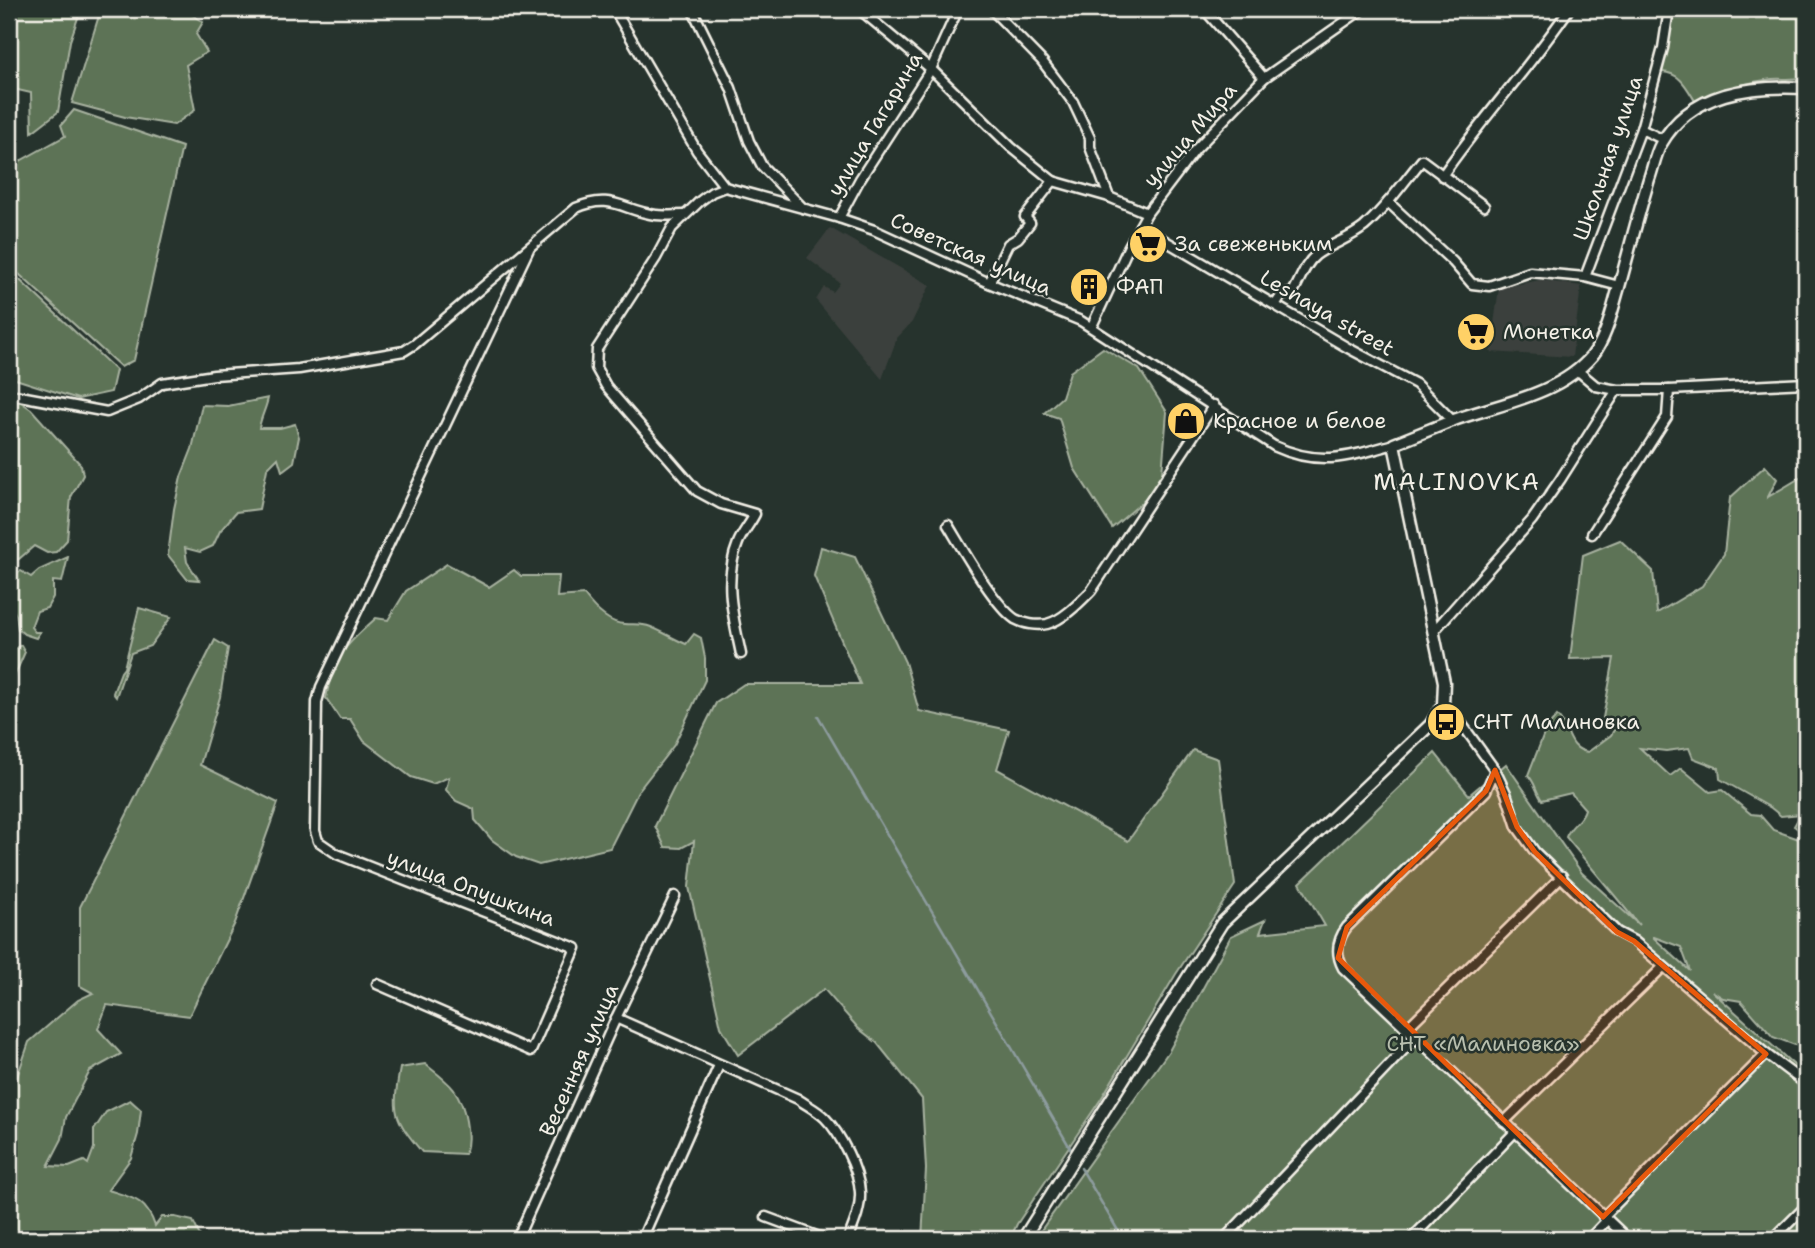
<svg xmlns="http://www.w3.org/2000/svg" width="1815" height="1248" viewBox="0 0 1815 1248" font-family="'Shantell Sans',sans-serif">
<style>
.built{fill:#3b403d}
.green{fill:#5d7357;stroke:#a8b2a0;stroke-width:2;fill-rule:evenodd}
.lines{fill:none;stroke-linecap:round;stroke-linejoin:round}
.stream{stroke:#8d9c9e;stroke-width:2.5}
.minor-casing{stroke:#f4f1e8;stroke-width:13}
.tertiary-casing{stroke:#f4f1e8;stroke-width:15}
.minor{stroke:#26332d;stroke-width:8}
.tertiary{stroke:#26332d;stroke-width:10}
.marked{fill:#e8590c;fill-opacity:0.2;stroke:#e8590c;stroke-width:5;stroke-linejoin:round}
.labels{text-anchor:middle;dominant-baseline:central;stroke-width:5;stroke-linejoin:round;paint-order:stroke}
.street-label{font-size:21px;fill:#f4f1e8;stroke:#26332d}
.poi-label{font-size:21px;fill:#f4f1e8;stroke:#26332d;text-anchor:start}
.park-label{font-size:21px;fill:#b8bfae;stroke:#26332d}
.quarter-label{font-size:24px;letter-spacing:2px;fill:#f4f1e8;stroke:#26332d}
</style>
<rect width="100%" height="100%" fill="#26332d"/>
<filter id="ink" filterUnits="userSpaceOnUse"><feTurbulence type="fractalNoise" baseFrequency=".0143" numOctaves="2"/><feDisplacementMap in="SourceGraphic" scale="14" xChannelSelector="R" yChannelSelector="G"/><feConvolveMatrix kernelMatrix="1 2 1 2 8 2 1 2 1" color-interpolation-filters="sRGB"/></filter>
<g filter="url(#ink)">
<g class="built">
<polygon points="830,228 930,285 912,322 897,338 882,379 816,300 824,287 833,292 840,283 807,258"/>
<polygon points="1540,280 1581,286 1572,357 1490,352 1499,288"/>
</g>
<g class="green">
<polygon points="9,9 81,9 70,41 58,112 32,132 31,93 9,88"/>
<polygon points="101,9 183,9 203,22 196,34 207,52 186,65 195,110 174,125 125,117 72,103"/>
<path d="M1672 9H1806V76C1794 81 1785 78 1772 79 1746 82 1720 92 1695 101 1686 86 1680 73 1662 72Z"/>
<polygon points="74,110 182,147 134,360 121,367 9,265 9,160 20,161 65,136 61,125"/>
<polygon points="9,270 116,370 111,392 78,399 9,377"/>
<polygon points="1103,348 1139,369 1167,412 1161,486 1112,528 1074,468 1059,418 1044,413 1062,397 1070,372"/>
<polygon points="9,394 31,409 81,465 83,475 71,497 67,540 56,552 47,553 34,546 19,559 9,560"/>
<path d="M268 398C266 409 261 416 259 428H280L295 424 299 437 294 462 282 471 278 458 267 469 259 509 236 512 220 531 213 546 200 552 185 548 187 562 199 580 187 579 168 555 174 509 181 477 192 449 202 405 228 406Z"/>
<path d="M1806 444V835L1794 826 1801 814 1781 816 1771 808 1720 779 1719 768 1693 758 1689 748 1666 751 1640 748 1670 776 1681 768 1710 792 1722 790 1751 814 1760 815 1773 830 1799 839 1806 844V1049L1773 1037 1741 1001 1723 998 1712 991 1806 1076V1239H1040L1037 1236 1169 1051 1231 936 1265 920 1260 933 1325 926 1300 883 1435 753 1469 795 1506 764 1582 873 1639 925 1566 837C1570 825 1582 821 1585 809L1571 793 1542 800C1536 792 1536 784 1528 775L1546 729 1557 716C1571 729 1567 749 1588 752L1611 735 1617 725 1603 718 1614 658 1570 659 1583 555 1620 540 1653 571 1657 613 1702 586 1724 554 1730 498 1765 466 1777 479 1768 497 1803 476 1801 448ZM1654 937 1681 947 1690 971 1654 938Z"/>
<polygon points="821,547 855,557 905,662 919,711 1009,730 997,769 1128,841 1193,750 1218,759 1235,885 1176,974 1101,1099 1017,1224 1010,1239 922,1239 926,1169 922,1099 877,1043 858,1028 824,989 738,1055 721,1027 689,887 694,841 681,848 665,847 655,826 716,703 744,684 860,684 814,576"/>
<polygon points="68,557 62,582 53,581 53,597 47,608 37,611 31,627 35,632 40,632 36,638 24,634 18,629 16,615 11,606 9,606 9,576 21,571 31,577 39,570"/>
<path d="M447 564 489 587 514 570 521 576H559L557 597 584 595C593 607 608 623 624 624 634 625 641 623 651 627 663 632 674 639 686 644L694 634 701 638 705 658V680L674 745 639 790 610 848 539 865 516 857 492 840 475 820 474 809 456 801 446 790 449 777 433 784 411 777 364 741 350 719H340L326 698C334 654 345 647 376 618L388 620 406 591Z"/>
<polygon points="139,608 171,617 150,646 131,653 116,697 113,693 121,672 124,668"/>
<path d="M215 640 228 648 220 697 200 765 278 803 235 923 189 1016 107 1005 98 1029 121 1054 90 1071 66 1117 62 1139 48 1166 69 1167 84 1161 88 1164 94 1148V1130L106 1112 130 1100 141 1110 138 1134 131 1158 108 1190C133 1198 146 1199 155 1226L162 1217H175L193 1221 200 1236 198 1239H9V1101L29 1042 78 1000 93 993 80 986V907Z"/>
<polygon points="21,645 25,652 14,677 9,682 9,648 12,650"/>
<path d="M425 1064C448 1082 461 1090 466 1121 468 1134 469 1142 465 1154L422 1152C393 1117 392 1113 400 1068Z"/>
</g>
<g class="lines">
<g class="stream">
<polyline points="818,716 1072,1151"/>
<polyline points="1081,1168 1123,1239"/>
</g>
<defs>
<g id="minor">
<polyline points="614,9 697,151 725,187"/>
<polyline points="692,9 731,88 749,141 762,166 803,208"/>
<polyline points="859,9 931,69 1011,147 1053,181 1109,197 1147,213"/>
<polyline points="991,9 1042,61 1073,102 1090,138 1090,147 1109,197"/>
<polyline points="1204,9 1264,78"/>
<polyline points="1641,129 1664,140"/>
<path d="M1442 176C1482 118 1530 67 1569 9"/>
<polyline points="1805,201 1806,238"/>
<polyline points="1388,202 1453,262 1472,284 1489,286 1530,272 1585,277 1619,286"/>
<polyline points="839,218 860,179 931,69 958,9"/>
<polyline points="1140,226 1348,348 1416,384 1453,421"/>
<polyline points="1585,277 1641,129 1663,48 1669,9"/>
<polyline points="989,283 1008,244 1018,238 1030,223 1025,217 1053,181"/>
<path d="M1275 305 1281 296 1293 292C1301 279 1304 265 1316 255 1331 244 1349 239 1364 227 1386 208 1403 183 1422 160L1484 206"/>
<polyline points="1092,326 1129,246 1147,213 1195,150 1264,78 1363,9"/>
<polyline points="1577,370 1596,386 1617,390 1669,390 1806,383"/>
<path d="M9 394 107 412 139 399 162 383 214 375 299 369 404 351 415 344 576 208C612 192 623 211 656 215 665 216 675 215 684 215"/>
<path d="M948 525C962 548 994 605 1015 619 1024 624 1037 626 1047 624 1063 620 1080 602 1091 591L1214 405"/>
<polyline points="1592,534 1667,417 1669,390"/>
<polyline points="1433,632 1532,520 1560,480 1617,390"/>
<path d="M741 654C733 616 723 580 738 543 742 533 750 524 755 514L721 504 697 491 606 386 596 368 597 349 656 258 672 228 700 201 712 192 725 187 839 218 874 230 989 283 1081 321 1274 446C1320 467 1348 457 1394 444"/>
<path d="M1443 705 1461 723 1495 770 1486 791 1347 927C1337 940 1335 953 1343 968L1628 1239"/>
<polyline points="1495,770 1506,793 1517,827 1535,852 1617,932 1634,941 1766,1054 1806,1084"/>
<polyline points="377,984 531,1051 576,948 337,854 318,841 315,831 317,702 321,687 529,249"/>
<path d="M616 1018 798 1099C806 1105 817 1110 825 1118 840 1133 859 1170 860 1192 861 1208 854 1224 848 1239"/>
<polyline points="1406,1029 1562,876"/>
<polyline points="1504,1122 1663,967"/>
<polyline points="766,1217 825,1239"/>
<polyline points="1603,1217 1766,1054"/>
<polyline points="517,1239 616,1018 675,896"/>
<polyline points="642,1239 719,1065"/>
<polyline points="1224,1239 1415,1038"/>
<polyline points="1411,1239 1515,1132"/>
<polyline points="1589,1239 1607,1220"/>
<polyline points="1773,1239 1806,1206"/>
</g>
<path id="tertiary" d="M1023 1239 1222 923 1430 725 1443 705 1444 682 1394 444C1414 436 1434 428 1454 420 1499 404 1559 395 1592 356 1607 337 1612 310 1619 287 1629 251 1638 215 1649 179 1653 168 1655 155 1661 144 1691 91 1752 85 1806 88"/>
</defs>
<use href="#minor" class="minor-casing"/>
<use href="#tertiary" class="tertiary-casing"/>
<use href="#minor" class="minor"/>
<use href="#tertiary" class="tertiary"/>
</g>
</g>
<path class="marked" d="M1495 770 1517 827 1535 852 1617 932 1634 941 1766 1054 1603 1217 1338 958 1347 927 1486 791Z"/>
<defs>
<symbol id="supermarket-disc" viewBox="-11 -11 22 22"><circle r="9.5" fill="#ffd166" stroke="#26332d"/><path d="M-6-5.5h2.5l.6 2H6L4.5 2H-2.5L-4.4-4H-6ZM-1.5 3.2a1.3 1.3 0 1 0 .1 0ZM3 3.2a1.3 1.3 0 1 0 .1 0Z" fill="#111"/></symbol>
<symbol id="building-disc" viewBox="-11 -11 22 22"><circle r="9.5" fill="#ffd166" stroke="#26332d"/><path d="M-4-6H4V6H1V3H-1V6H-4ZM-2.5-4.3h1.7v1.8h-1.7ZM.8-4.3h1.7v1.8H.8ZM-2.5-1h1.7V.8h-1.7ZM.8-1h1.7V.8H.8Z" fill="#111"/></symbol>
<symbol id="shop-disc" viewBox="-11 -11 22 22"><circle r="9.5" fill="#ffd166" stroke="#26332d"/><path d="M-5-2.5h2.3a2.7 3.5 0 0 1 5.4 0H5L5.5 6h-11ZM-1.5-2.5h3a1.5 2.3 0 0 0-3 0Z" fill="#111"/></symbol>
<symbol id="bus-disc" viewBox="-11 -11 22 22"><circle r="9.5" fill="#ffd166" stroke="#26332d"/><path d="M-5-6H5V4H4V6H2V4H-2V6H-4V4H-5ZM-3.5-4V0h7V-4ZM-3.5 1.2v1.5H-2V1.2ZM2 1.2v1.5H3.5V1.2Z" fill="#111"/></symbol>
</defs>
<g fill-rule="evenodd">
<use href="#supermarket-disc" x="1126" y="222" width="44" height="44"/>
<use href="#building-disc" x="1067" y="265" width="44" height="44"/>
<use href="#supermarket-disc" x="1454" y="310" width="44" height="44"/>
<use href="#shop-disc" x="1164" y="399" width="44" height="44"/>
<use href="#bus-disc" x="1424" y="700" width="44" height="44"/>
</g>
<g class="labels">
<g class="street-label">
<text transform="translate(875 124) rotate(-59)">улица Гагарина</text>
<text transform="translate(1190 135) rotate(-49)">улица Мира</text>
<text transform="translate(1608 158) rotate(-71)">Школьная улица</text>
<text transform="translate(971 254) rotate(24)">Советская улица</text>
<text transform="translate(1327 313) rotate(30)">Lesnaya street</text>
<text transform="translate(471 888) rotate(21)">улица Опушкина</text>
<text transform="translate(579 1060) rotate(-66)">Весенняя улица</text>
</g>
<g class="poi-label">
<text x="1175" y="244">За свеженьким</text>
<text x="1116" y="287">ФАП</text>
<text x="1503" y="332">Монетка</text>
<text x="1213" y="421">Красное и белое</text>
<text x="1473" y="722">СНТ Малиновка</text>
</g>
<g class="park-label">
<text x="1483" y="1044">СНТ «Малиновка»</text>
</g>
<g class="quarter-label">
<text x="1457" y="482">MALINOVKA</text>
</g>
</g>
<rect width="1815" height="1248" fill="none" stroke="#26332d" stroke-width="35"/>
<rect x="18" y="18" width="1780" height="1213" fill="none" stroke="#f4f1e8" stroke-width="2.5" filter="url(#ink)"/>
</svg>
